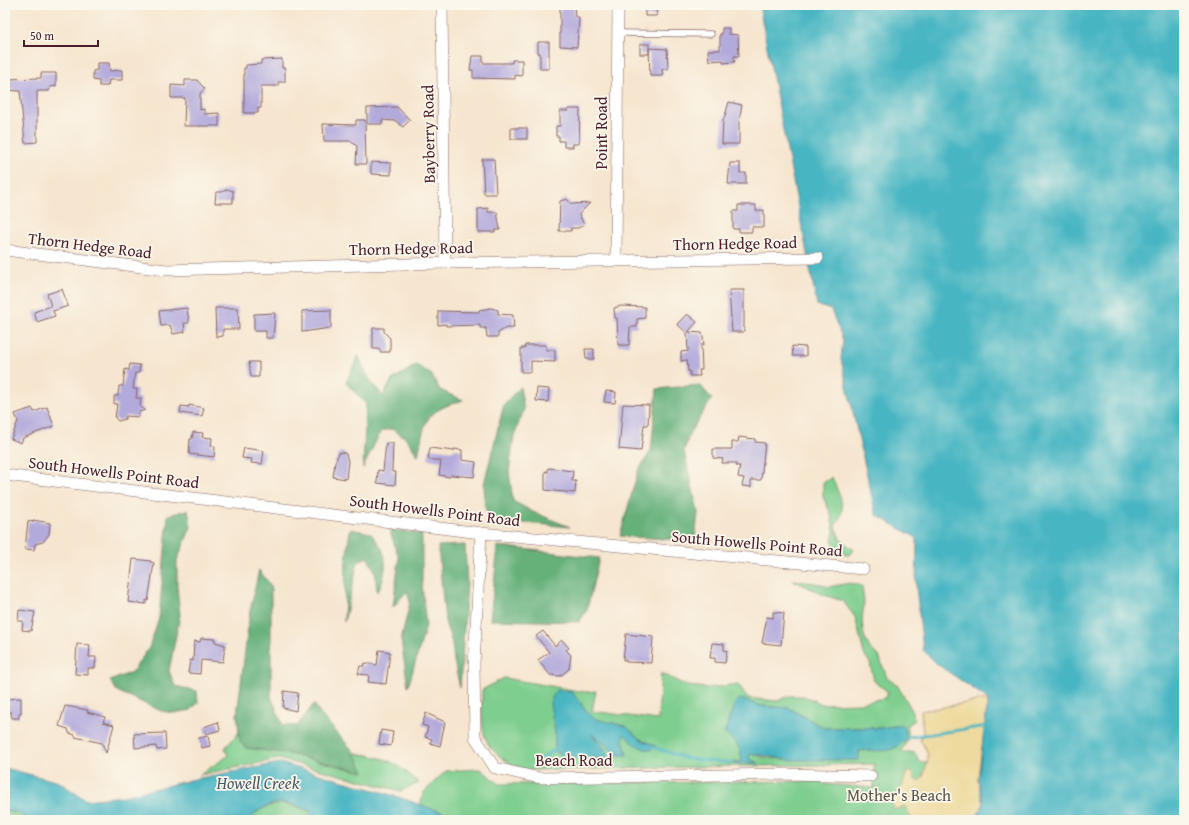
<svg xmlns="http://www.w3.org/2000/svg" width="1189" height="825" viewBox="0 0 1189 825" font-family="'Gentium Book Plus',serif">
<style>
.green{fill:#7ece8f;stroke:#64765d;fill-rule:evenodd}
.forest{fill:#66b17a;stroke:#586852}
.sand{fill:#eeda9e;stroke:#9c7c64}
.water{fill:#47b5c2;stroke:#486a76}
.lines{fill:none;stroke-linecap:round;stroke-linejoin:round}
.stream{stroke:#47b5c2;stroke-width:3}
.building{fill:#b3aadc}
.service-casing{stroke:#866564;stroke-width:7}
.minor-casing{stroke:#866564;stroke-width:12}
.service{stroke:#fff;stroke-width:5.5}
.minor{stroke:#fff;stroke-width:11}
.labels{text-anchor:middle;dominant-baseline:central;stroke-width:3.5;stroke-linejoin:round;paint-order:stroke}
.street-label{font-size:16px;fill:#4a1f2b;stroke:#fbf7ec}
.park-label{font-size:16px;fill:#5a5449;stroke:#fbf7ec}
.water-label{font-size:17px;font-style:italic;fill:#495b67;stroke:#fbf7ec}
</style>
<rect width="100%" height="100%" fill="#fbf7ec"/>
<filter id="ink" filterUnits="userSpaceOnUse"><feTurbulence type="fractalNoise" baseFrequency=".025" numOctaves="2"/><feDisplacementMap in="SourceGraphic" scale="8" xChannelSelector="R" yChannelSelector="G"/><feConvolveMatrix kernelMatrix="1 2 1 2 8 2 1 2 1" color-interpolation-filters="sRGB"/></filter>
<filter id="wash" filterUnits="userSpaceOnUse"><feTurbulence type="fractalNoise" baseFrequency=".012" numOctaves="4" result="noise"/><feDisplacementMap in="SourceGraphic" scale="16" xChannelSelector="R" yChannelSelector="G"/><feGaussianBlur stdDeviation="0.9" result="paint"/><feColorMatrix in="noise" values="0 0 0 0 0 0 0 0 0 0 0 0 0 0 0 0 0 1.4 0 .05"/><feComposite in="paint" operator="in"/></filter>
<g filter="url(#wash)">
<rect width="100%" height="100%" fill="#f6e6cf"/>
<g class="green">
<path d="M832 477C839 496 849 509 835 526L840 539 854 550 849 555 838 554 832 540 834 532 831 514 823 497V483Z"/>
<path d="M793 580 821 584 828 587 850 583 862 586 864 602 862 621 864 636 870 649 879 656 887 678 897 685 909 705 915 720 907 726C910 736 907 743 901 751L915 753 920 762H928L923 778 925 820H493L479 816 465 820 420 805 424 792 446 771 480 769 500 784 820 781 825 784 874 788V764L523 770C478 748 482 735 482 690L504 678 585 692 596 691 592 711 658 720 661 673 687 686 708 688 738 684 748 698 777 701 789 696H804L822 704 861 703 885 698 888 692 874 681 870 663 864 654 855 617 843 601 824 595ZM740 699 762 706 789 708 824 728H881L902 725 866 750 859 751V760L767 758 750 753 749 759 758 763H732L742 761C741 746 735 741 724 733 730 722 730 706 740 699ZM581 703 589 714 596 719 635 734 640 739 656 746 624 733 623 740 627 754 619 755 589 732 607 759 586 756 565 758 555 751V732Z"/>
<path d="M239 732 240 741 246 748 286 753 363 772 355 753C388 758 395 761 419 783L400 791 279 759 199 775 228 756 225 748Z"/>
<path d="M282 803 310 811 314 820H250C256 808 270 806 282 803Z"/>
<polygon points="5,810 20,814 27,820 5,820"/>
</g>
<g class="forest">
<path d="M358 356 371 382 383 396 392 380 416 365 431 374 440 390 463 400C423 413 426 418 418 456L406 438 392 429 381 431 363 468 366 404 346 383Z"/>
<polygon points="700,385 712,399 690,432 684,451 698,512 695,541 620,536 638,471 651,451 657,389"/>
<polygon points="520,387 524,410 514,435 509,472 513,501 533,512 570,527 490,520 485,507 484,484 504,404"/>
<polygon points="188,510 191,527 177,560 177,587 180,615 169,671 175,686 197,691 198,703 191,710 174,713 161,711 117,691 110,681 132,672 149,648 159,618 168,515"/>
<path d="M350 529 371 533C374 538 379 543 382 549 388 561 385 581 377 592L375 571 367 557 358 562 344 622 346 562Z"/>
<polygon points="389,529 422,534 422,584 426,626 408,687 401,640 410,602 407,591 393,607 399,558"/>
<polygon points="465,545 467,584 460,688 454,661 452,643 445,622 438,546"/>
<polygon points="498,546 599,558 587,610 579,622 490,620"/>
<polygon points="259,570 271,586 271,697 283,725 297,726 314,704 321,715 355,753 364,772 286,753 246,748 240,741 237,715 250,611"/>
</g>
<path class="sand" d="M988 699 978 780 983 804 975 820H912L905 806 899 809H894L892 802 901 790 907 772 913 773 915 780 919 781C923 778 924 775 925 770 930 755 929 753 920 740L923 732 921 711Z"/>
<g class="water">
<polygon points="759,5 1184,5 1184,820 975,820 983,804 978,780 988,699 937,664 923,650 916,585 917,538 876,515 841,359 843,340 831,310 817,305"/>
<path d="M556 690 572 692 589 714 596 719 626 726 640 739 656 746 650 750C639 748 631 742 624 734L623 740 627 755H619L591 734 607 751V760L586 756 565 758 555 751V732L550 703Z"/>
<path d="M740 699 762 706 789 708 824 728H881L902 725 905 730 906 738C895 756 877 749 859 751V760H788L750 753 749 759 759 763 728 764 742 761C741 746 735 741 724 733 730 722 730 706 740 699Z"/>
<path d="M280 763 392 795 465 820 479 816 493 820H314L310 811C302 808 291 803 282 803 271 803 255 810 250 820H27L20 814 5 810V768L59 782 86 800 124 796 195 779Z"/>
</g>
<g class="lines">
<g class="stream">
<polyline points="902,738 988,726"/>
<polyline points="650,746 688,759 732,763"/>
<polyline points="537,762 557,748"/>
</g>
</g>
<g id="blocks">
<g class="building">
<polygon points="560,5 574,5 575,17 579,17 577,47 560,46"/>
<polygon points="645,5 656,5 657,16 645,16"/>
<polygon points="722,28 729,28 729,34 738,35 739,56 734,56 735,62 723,63 723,60 709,61 708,50 720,50 720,34 722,34"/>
<polygon points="538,42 549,42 549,69 540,69 540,53 538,53"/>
<rect x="640" y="44" width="9" height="10"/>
<polygon points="649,48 667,49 668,69 662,69 663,76 650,76"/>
<polygon points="472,56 483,56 483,63 512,63 512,60 522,60 522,76 515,75 515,79 473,78 473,70 470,70"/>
<polygon points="282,59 282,68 285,68 285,82 278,82 278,86 261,86 261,108 258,108 258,113 244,113 244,68 246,68 246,65 261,64 261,60"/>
<polygon points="97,63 109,63 110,71 122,70 122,80 109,80 108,86 99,86 99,81 93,80 93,71 97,70"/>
<polygon points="41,73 56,73 56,86 50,87 49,91 37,91 37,142 25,143 20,91 5,90 5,79 41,78"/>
<polygon points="185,80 197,80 205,89 200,93 200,110 204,109 204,114 219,113 219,126 184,126 185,98 171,98 171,85 185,86"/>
<polygon points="729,102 742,105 739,121 739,144 722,144 723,119 724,119"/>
<polygon points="397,107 410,120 403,127 396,121 382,120 382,124 367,124 367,108"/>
<polygon points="568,109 580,109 579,144 573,144 573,147 564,147 564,141 559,141 559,136 556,136 556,126 560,126 560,111 568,111"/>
<polygon points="356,120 365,120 366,164 356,164 357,146 350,141 324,141 323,124 356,125"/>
<rect x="511" y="128" width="16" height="11"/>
<polygon points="482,159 494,159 496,194 484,194"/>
<polygon points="371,162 391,163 391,175 371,174"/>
<polygon points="730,163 740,163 740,173 746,173 746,184 728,184"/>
<polygon points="227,189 233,191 233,203 215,203 216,192 222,192"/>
<polygon points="567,199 571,204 590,203 579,214 584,225 578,228 571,228 571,231 559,231 560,201"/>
<polygon points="738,205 756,205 756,211 764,210 764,227 752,227 752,232 739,232 739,229 733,229 733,211 738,211"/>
<polygon points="488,208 488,212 497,212 500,230 495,230 495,232 478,232 478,209"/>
<polygon points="62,289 68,306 53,311 55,316 37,322 34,312 51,306 47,294"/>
<polygon points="729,290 744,290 744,332 732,332"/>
<polygon points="621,306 645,307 645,318 637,319 637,327 630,327 629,345 618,345 617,318 615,318 614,308"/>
<polygon points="187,308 189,323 184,323 185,332 173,334 170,325 161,326 159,311"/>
<polygon points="215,308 238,308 239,329 223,329 223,336 216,337"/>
<polygon points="491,308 498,310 498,314 513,315 514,328 506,328 498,333 498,337 487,337 486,328 480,328 480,325 446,326 446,324 438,325 438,311 479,312 479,310"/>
<polygon points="331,310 331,328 302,332 302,311"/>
<polygon points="275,313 273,338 266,338 266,331 254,331 254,314"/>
<polygon points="687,314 697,322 688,332 702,333 703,337 704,345 701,345 702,370 699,370 700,376 690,376 690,371 688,371 687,360 681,361 681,352 688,351 687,333 677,324"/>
<polygon points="373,328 384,328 384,332 390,338 390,352 380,352 380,349 373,349"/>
<polygon points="525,345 546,345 546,350 555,350 555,362 531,361 531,372 521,372 521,348 525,348"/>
<polygon points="792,346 806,347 806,356 793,356"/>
<polygon points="585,349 594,349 594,359 586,359"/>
<polygon points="249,362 259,362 259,377 251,377"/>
<polygon points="130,364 140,365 139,373 135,373 133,389 137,389 136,398 141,398 140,407 145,410 139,412 138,417 126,416 125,419 118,421 115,418 117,404 114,404 114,396 118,396 119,386 123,386 125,369 129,370"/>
<polygon points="537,388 549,389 548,402 536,401"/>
<polygon points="606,391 616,392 615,403 604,402"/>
<polygon points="623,404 649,405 648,425 644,425 641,451 619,449"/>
<polygon points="189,405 204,408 202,416 180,413 181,406 189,407"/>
<polygon points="47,407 54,426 23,438 21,443 11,439 18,421 15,414 32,408 34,412"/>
<polygon points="193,432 203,433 202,437 212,438 211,446 215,447 214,457 189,454 190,439 192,439"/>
<polygon points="739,437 755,439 755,442 765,443 761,480 751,480 751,487 742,486 744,478 738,477 740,466 736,466 736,463 722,463 723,459 713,458 713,449 732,449 732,442 738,442"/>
<polygon points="386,443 393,443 392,472 396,472 395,485 377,483 378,470 383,471"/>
<polygon points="244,448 264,451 262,464 251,463 252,459 242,458"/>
<polygon points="430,448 454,451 454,449 462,450 462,460 476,462 474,477 451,475 450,477 439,475 441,461 428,459"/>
<polygon points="342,452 346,454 348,461 346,479 333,477 335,462 339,453"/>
<polygon points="548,468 573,471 572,481 576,481 575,493 545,490 545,471 548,472"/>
<polygon points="33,520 50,523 49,534 43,542 35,544 34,550 25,549 28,521 33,522"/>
<polygon points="133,559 151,561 150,562 154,563 148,601 146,600 146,604 128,602"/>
<polygon points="19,610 35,612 31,631 22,630 23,621 18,621"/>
<polygon points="773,612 784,613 781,645 762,643 767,617 773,618"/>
<polygon points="543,631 555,646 562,640 569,648 566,650 571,655 569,669 560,676 550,675 538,660 549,652 536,636"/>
<polygon points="626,634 653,637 651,663 626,662 626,660 623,660"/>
<polygon points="201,638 215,639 215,642 225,645 223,662 201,660 200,674 188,673 190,660 193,661 194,641 200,642"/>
<polygon points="712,643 724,644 724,650 727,651 725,663 715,662 715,658 710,658"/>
<polygon points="77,644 90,645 89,657 96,657 95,668 88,668 88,675 75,674"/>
<polygon points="379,650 390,652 386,684 368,682 369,675 358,674 360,666 364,666 365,663 377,665"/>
<polygon points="284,691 298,693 296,711 283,708"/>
<polygon points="21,698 21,713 19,713 19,718 12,718 11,712 5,713 5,699"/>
<polygon points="65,706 88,710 87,712 105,717 103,722 114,725 106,753 102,743 75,737 75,735 69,733 68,729 59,726"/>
<polygon points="426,713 445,722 440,746 430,743 432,739 425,737 428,727 422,725"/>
<polygon points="218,722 220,730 206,734 204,727"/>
<polygon points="381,730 393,732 391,746 379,744"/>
<polygon points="165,733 166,749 157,750 156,746 135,748 134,734"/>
<polygon points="208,736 210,746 202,748 199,738"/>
</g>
</g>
</g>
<g filter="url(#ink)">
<use href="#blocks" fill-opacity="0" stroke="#866564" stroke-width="1"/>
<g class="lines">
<defs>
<polyline id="service" points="618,33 711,34"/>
<g id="minor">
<polyline points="442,5 445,263"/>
<polyline points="5,250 166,270 445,263 818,258"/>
<polyline points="616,261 618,5"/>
<polyline points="5,475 481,533 863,569"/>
<polyline points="481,533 474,664 475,737 495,768 540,778 787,774 871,776"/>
</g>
</defs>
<use href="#service" class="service-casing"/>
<use href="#minor" class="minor-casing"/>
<use href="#service" class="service"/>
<use href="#minor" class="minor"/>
</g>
</g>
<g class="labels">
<g class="street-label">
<text transform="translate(601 133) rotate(-90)">Point Road</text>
<text transform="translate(428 134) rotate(-91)">Bayberry Road</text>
<text transform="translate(735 243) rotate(-1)">Thorn Hedge Road</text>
<text transform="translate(90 245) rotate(7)">Thorn Hedge Road</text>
<text transform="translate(411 248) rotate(-1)">Thorn Hedge Road</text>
<text transform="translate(114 472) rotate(7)">South Howells Point Road</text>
<text transform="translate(435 510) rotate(7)">South Howells Point Road</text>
<text transform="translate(757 543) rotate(5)">South Howells Point Road</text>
<text x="574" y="760">Beach Road</text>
</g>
<g class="park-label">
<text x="899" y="795">Mother's Beach</text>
</g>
<g class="water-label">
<text x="258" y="782">Howell Creek</text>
</g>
</g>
<rect width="1189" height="825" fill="none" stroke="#fbf7ec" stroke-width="20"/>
<path d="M24 40v6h74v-6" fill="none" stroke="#4a1f2b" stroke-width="2"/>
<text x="30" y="40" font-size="12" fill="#4a1f2b" stroke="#fbf7ec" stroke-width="3" paint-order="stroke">50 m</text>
</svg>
